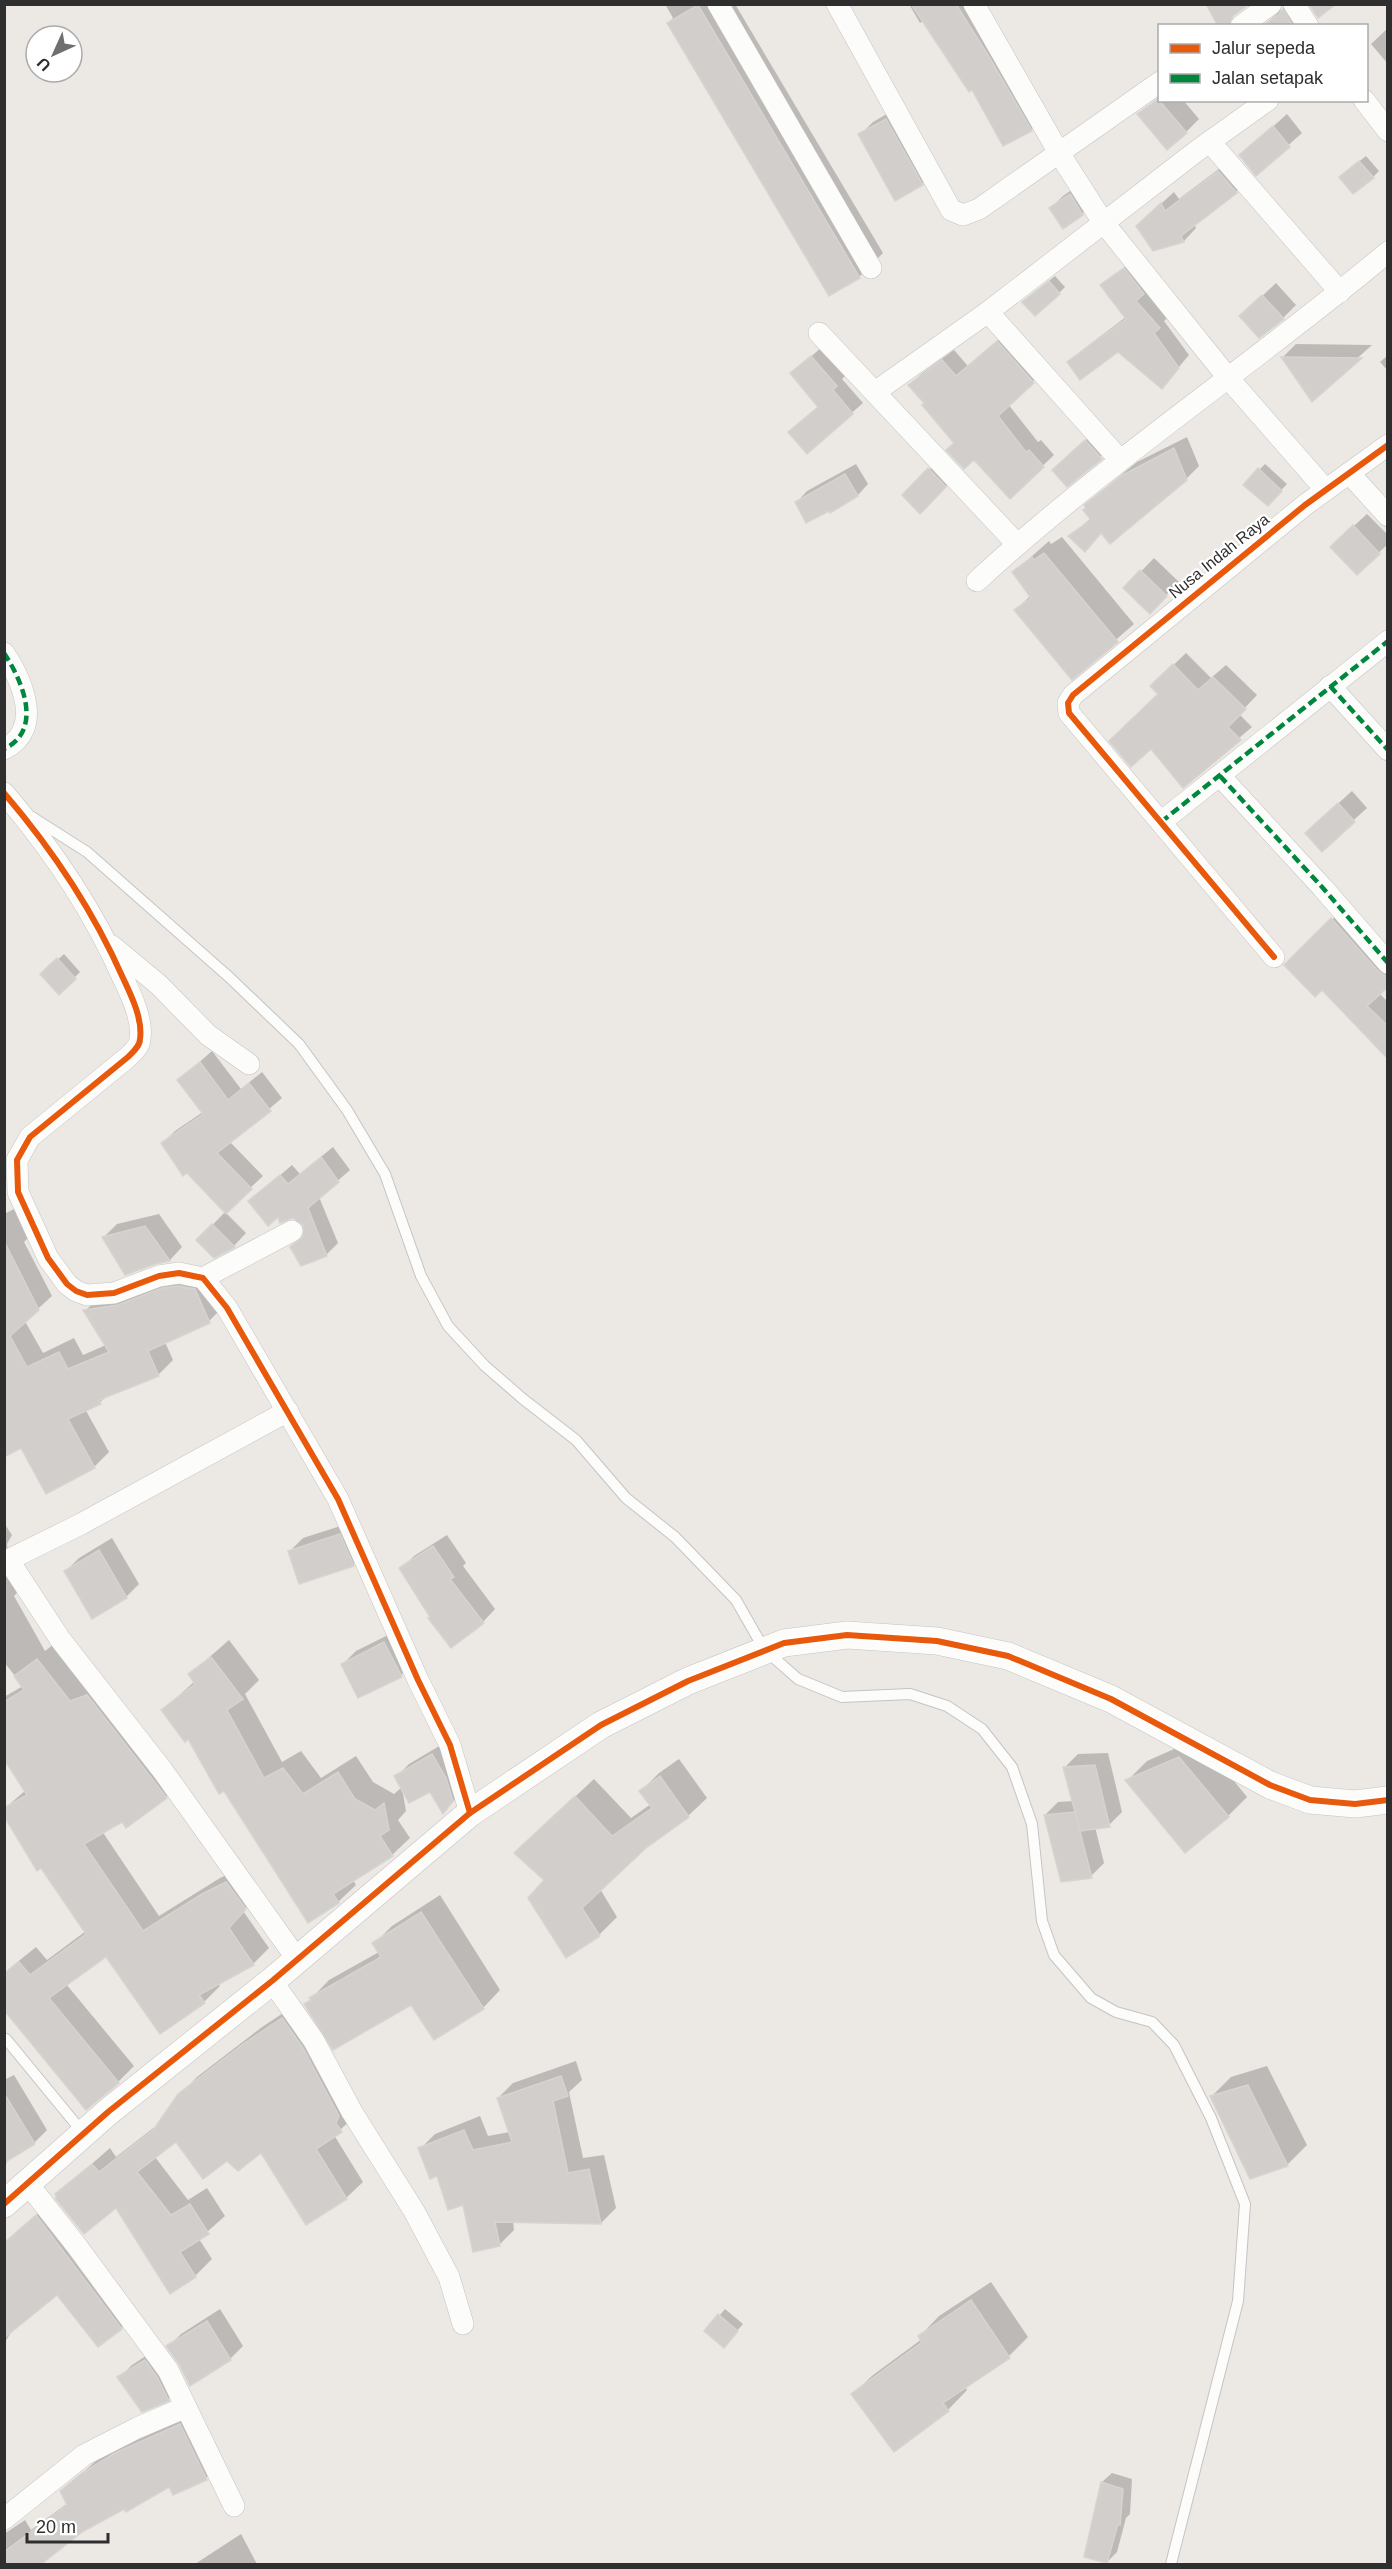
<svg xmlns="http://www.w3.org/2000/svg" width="1392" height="2569" viewBox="0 0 1392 2569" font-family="Helvetica,sans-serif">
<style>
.shadow{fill:#0003}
.building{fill:#d1cecb;stroke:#d7d4d0;stroke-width:1.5}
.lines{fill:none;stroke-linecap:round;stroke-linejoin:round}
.service-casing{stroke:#c5c4c5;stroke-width:12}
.minor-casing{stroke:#c5c4c5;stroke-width:22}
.tertiary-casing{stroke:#c5c4c5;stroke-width:28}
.service{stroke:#fcfcfb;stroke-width:10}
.minor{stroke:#fcfcfb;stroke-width:21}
.tertiary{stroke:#fcfcfb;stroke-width:27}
.quiet{stroke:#00873e;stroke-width:4.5;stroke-dasharray:9 4.5;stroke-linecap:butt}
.cycleway-casing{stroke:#fff;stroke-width:10}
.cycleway{stroke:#e8590c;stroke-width:6}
.labels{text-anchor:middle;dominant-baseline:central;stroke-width:4.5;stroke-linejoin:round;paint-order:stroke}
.street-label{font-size:16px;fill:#2e2e2e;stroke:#fff}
</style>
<rect width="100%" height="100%" fill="#ece8e4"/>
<g class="shadow">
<polygon points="665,4 735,4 883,253 859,277 830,294 668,23 673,18"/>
<polygon points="909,4 977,4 1044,117 1031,130 972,88 924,20 920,23"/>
<polygon points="1288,4 1306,26 1264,26 1273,17"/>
<polygon points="1388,28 1388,64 1371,44"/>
<polygon points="1160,96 1160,100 1183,100 1199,119 1186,132 1139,114"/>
<polygon points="899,107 935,171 922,184 860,135 873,122"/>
<polygon points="1287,114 1302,133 1256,174 1241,155"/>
<polygon points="1366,156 1379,171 1373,177 1347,171"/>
<polygon points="1232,159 1249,179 1236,192 1194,224 1196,228 1184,241 1154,249 1151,213 1174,192 1179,199"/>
<polygon points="1083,182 1095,201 1082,214 1063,227 1050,209 1063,196"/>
<polygon points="1136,258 1170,315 1164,321 1189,355 1162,387 1118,350 1069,363 1081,351 1126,317 1102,285"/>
<polygon points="1055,276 1065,287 1059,293 1030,296"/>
<polygon points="1276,283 1296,305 1283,318 1254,304"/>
<polygon points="1009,331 1044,371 1008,404 1038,442 1041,440 1054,455 1010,497 974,457 956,443 910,385 921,374 954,350 968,366"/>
<polygon points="1296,344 1372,345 1312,399 1283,357"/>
<polygon points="822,347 846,375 842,379 863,403 807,452 819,406 792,373"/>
<polygon points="1388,355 1388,371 1380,362"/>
<polygon points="1099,428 1114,445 1067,485 1067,457"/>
<polygon points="1187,437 1199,466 1186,479 1102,532 1085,550 1070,536 1091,518 1086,505 1099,493 1137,462"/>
<polygon points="942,457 958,474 920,512 904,495"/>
<polygon points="856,464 868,484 858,495 831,511 797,502 807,491"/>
<polygon points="1265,464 1287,484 1268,504 1259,470"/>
<polygon points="1367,514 1388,535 1388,544 1357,573 1345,534"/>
<polygon points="1062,537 1134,624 1072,678 1016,610 1031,595 1014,572 1049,541 1051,544"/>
<polygon points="1154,558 1179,582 1150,612 1125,588"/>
<polygon points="1186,653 1211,678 1226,665 1257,695 1239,714 1252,727 1183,786 1160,694 1164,674"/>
<polygon points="1352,791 1367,808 1322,849 1320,820"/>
<polygon points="1345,907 1388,956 1388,985 1379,993 1388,1002 1388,1043 1322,988 1286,965"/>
<polygon points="64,954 80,972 59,993 42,974"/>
<polygon points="212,1051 241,1089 262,1072 282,1098 230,1142 263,1176 226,1211 163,1143 175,1131 203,1112 179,1080"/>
<polygon points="333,1147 350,1170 319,1197 338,1243 326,1255 292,1247 305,1234 304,1224 293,1217 279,1215 250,1201 292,1165 300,1174"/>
<polygon points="20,1206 33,1233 24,1242 52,1296 19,1326 26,1323 43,1353 74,1338 83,1355 106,1345 85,1311 100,1296 179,1274 224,1306 209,1321 165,1342 173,1360 158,1375 107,1396 100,1402 85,1409 109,1452 94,1467 22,1446 4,1455 4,1214"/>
<polygon points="225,1212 246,1233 234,1246 214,1256 198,1240"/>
<polygon points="159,1214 182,1247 170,1260 154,1263 104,1237 117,1224"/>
<polygon points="353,1522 366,1552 353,1565 290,1551 303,1538"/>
<polygon points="4,1523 12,1535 7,1544 8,1552 30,1579 14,1596 45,1651 54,1644 182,1781 166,1797 102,1831 159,1916 220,1878 243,1867 261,1892 243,1911 269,1948 253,1964 218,1983 220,1986 204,2002 107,1955 66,1984 134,2066 118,2082 6,2010 4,2011 4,1973 36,1947 47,1960 86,1931 4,1809 26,1790 4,1756 4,1697 23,1686 4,1662"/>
<polygon points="447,1535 466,1563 463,1566 495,1609 483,1622 432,1617 401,1569 414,1556"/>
<polygon points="112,1538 139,1584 126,1597 66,1571 79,1558"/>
<polygon points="398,1630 414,1662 401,1675 343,1664 356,1651"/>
<polygon points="229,1640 259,1680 245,1694 282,1762 301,1751 321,1778 356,1756 373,1782 394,1794 402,1787 396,1777 409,1764 446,1742 456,1799 443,1811 430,1790 402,1788 406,1811 398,1820 410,1838 392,1855 353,1880 356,1885 338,1902 224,1789 189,1737 163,1710 195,1681 190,1674"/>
<polygon points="1199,1738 1247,1797 1228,1816 1127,1781 1147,1761"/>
<polygon points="1108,1753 1122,1812 1109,1825 1095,1827 1104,1863 1091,1876 1045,1815 1058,1802 1074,1801 1065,1767 1078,1754"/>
<polygon points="679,1759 707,1798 688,1816 645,1847 600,1889 617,1917 599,1935 546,1880 534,1835 594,1779 631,1818 651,1804 641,1791 659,1773"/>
<polygon points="440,1895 500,1990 483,2008 412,2003 306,2004 329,1980 379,1952 374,1944 392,1926"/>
<polygon points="300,2002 358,2114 334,2135 363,2182 346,2198 262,2151 227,2159 177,2140 155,2157 188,2200 207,2188 225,2216 199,2239 212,2259 195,2276 117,2206 57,2194 110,2148 116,2157 161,2122 180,2095 197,2077 262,2027"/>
<polygon points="576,2061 582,2080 569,2092 583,2158 604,2155 616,2208 601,2223 513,2221 514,2230 499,2245 438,2174 420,2149 435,2134 480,2116 488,2136 510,2132 498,2098 513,2083"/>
<polygon points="1267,2066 1307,2145 1287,2165 1212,2096 1231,2077"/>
<polygon points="14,2075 47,2130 34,2143 6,2160 7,2163 4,2166 4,2080"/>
<polygon points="50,2203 134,2315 121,2328 57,2293 13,2329 4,2344 4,2244"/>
<polygon points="991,2282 1028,2337 1009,2356 965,2386 967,2390 948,2410 853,2394 873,2375 922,2339 920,2336 939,2316"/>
<polygon points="220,2309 243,2346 230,2359 181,2363 168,2347 181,2334"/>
<polygon points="725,2309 743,2324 729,2340 706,2331"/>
<polygon points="158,2348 181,2386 168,2399 119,2378 132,2365"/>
<polygon points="193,2412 219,2465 206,2478 169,2484 4,2564 4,2534 25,2520 31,2530 68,2503 62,2491 97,2460 157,2427"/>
<polygon points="1112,2473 1132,2479 1130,2514 1126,2518 1117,2552 1107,2562 1096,2515 1094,2514 1102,2482"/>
<polygon points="241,2534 257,2564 194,2564 195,2564"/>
</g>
<g class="building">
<polygon points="911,4 956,4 988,55 1032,131 1003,146 972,90 969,92"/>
<polygon points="1206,4 1249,4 1233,16 1229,26 1218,26"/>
<polygon points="1309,4 1336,4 1318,18"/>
<polygon points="698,5 860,278 829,296 667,23"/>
<polygon points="1283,9 1293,26 1263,26 1279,14"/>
<polygon points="1158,99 1187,133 1167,150 1137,114"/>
<polygon points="886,119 923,185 895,201 858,134"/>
<polygon points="1273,126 1290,147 1256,176 1239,155"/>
<polygon points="1359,161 1374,178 1353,194 1339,177"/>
<polygon points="1218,171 1237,193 1181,236 1184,242 1153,251 1136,226 1161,203 1165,211"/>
<polygon points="1070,194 1083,215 1063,229 1049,208"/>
<polygon points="1124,268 1144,294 1136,301 1160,328 1154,333 1179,368 1162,389 1118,352 1080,380 1067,362 1126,319 1100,285"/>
<polygon points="1049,281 1060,294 1035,316 1022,302"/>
<polygon points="1262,295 1284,319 1259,338 1239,316"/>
<polygon points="997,341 1034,383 998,416 1026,452 1029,450 1044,467 1010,499 974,460 964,469 946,450 954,443 922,405 924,403 908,385 942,360 956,376"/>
<polygon points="811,356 837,386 833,390 853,414 807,454 788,432 818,407 790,373"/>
<polygon points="1281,357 1362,358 1312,402"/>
<polygon points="1085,440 1102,459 1067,487 1052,470"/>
<polygon points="1174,448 1187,480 1110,544 1101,533 1085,552 1068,536 1091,520 1083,510 1086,508 1084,505 1123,475"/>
<polygon points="928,468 946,487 920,514 902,495"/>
<polygon points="1258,468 1282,491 1268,506 1243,485"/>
<polygon points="845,474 858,496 830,513 829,511 806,523 795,502"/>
<polygon points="1353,525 1380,554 1357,575 1330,547"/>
<polygon points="1044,553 1118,642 1072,680 1014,610 1031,598 1012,572 1032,557 1034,560"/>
<polygon points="1140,570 1167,596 1150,614 1123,588"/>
<polygon points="1173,664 1198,690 1213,677 1246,709 1228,727 1241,740 1183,788 1151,749 1131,767 1109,741 1158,694 1150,686"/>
<polygon points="1338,803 1355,822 1322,852 1305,833"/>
<polygon points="1331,918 1378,971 1388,978 1388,987 1367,1006 1388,1026 1388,1059 1322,990 1315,997 1284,965"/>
<polygon points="57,958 76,979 59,995 40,974"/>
<polygon points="200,1062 228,1100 249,1083 271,1111 217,1153 252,1189 226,1214 187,1173 183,1176 161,1143 203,1114 177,1080"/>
<polygon points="321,1157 339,1182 308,1208 327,1256 301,1266 290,1247 303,1237 303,1225 293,1218 280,1223 278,1217 268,1226 248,1201 280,1175 288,1184"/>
<polygon points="212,1224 235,1247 214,1258 196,1240"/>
<polygon points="145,1226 170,1261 155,1264 125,1275 102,1237"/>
<polygon points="4,1241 39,1310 10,1336 27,1367 59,1352 68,1369 109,1352 83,1310 118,1305 162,1288 179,1286 195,1289 210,1323 148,1351 159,1376 99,1400 101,1404 68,1419 95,1468 46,1494 21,1448 4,1457"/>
<polygon points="340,1534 354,1566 299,1584 288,1551"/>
<polygon points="433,1546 454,1577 450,1579 484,1623 451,1648 428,1618 430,1617 399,1568"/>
<polygon points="99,1550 127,1598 92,1619 64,1571"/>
<polygon points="384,1642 402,1677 358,1698 341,1664"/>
<polygon points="211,1657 243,1699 227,1710 264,1778 283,1768 303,1794 338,1772 355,1799 375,1810 384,1803 389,1830 380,1836 393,1856 333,1894 339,1903 308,1923 224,1791 219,1794 188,1739 185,1742 161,1710 195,1684 188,1674"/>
<polygon points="37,1659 70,1701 87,1695 167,1798 126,1828 122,1822 84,1844 143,1931 202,1894 226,1882 246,1909 229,1928 254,1965 199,1995 205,2003 160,2034 106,1957 49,1998 119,2083 86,2110 4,2010 4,1974 19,1962 30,1975 86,1934 41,1868 37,1871 4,1816 4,1808 27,1795 4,1759 4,1702 24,1690 14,1676"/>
<polygon points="432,1754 446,1778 453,1801 443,1814 430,1792 409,1803 394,1776"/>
<polygon points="1179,1757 1229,1817 1185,1853 1125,1780"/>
<polygon points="1095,1765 1110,1827 1080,1831 1063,1767"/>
<polygon points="660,1776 689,1817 646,1848 582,1908 600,1936 566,1958 528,1898 544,1880 514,1853 575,1796 612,1836 652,1808 639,1791"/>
<polygon points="1075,1812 1092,1878 1061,1882 1044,1815"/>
<polygon points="421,1912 484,2009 434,2040 411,2005 333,2050 304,2004 311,2000 309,1998 381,1957 372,1943"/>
<polygon points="282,2018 303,2048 339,2116 336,2123 342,2132 316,2149 347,2199 306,2225 261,2153 238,2171 227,2161 203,2179 176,2142 137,2172 171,2215 190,2204 209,2234 180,2252 196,2277 170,2294 116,2208 84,2234 55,2198 57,2197 55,2194 92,2164 99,2172 154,2129 178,2094 243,2044"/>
<polygon points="561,2076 568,2096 553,2101 568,2173 589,2169 601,2224 495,2222 500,2246 473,2252 463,2205 448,2210 437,2176 430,2179 418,2148 464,2130 473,2150 512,2142 497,2098"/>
<polygon points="1248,2085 1288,2166 1250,2179 1210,2096"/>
<polygon points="4,2093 35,2144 4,2163"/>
<polygon points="36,2215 122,2329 98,2347 57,2295 4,2338 4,2243"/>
<polygon points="971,2300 1010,2358 943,2403 949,2411 894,2452 851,2394 922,2342 918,2336"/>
<polygon points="718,2314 738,2331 724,2348 704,2331"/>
<polygon points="207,2321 231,2360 190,2386 179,2364 166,2346"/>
<polygon points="145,2360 157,2377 169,2401 142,2412 117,2377"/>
<polygon points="180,2424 207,2480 173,2495 169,2487 126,2512 124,2509 82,2532 40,2565 4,2565 4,2552 67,2505 60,2491 82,2473 115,2453"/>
<polygon points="1101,2482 1123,2489 1120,2525 1118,2524 1107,2563 1084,2557"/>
</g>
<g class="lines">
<defs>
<g id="service">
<polyline points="32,817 87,852 229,977 299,1044 347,1110 385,1174 421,1276 448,1326 485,1366 523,1399 576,1440 626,1498 675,1537 736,1600 764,1649 798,1679 842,1697 910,1694 947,1706 982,1729 1012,1767 1032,1824 1042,1921 1054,1955 1091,1998 1116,2012 1152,2022 1174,2045 1211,2118 1245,2204 1238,2301 1171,2564"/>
<polyline points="6,2039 84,2134"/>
</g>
<g id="minor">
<polyline points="718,4 871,268"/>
<polyline points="837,4 951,210 963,215 979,209 1160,82"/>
<polyline points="974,4 1059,153 1103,222 1229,379 1325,489"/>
<polyline points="1294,4 1308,26"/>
<polyline points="1241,26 1271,4"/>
<polyline points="1364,100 1388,131"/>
<polyline points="1210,142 1340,292"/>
<polyline points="988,312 1120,460"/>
<polyline points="819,333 1017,544"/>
<polyline points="875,392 988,312 1198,150 1268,100"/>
<polyline points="1349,473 1388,516"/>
<path d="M977 581C1106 462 1253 365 1388 252"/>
<path d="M4 653C22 680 44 730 4 749"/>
<polyline points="1330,686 1388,750"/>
<polyline points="1220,776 1322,887 1388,963"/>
<path d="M4 793C52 849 93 910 123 978 131 995 143 1019 140 1039 140 1046 133 1052 128 1057L30 1137 17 1160 18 1192 48 1258 67 1284 76 1291 87 1295 114 1293 159 1276 179 1273 203 1278 227 1308 338 1499 418 1680 450 1745 470 1813"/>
<polyline points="1161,822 1388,641"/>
<polyline points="112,946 159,985 208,1035 249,1064"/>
<polyline points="1274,957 1069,713 1068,703 1073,695 1305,505 1388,445"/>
<polyline points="203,1278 292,1231"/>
<polyline points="9,1561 60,1639 163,1771 297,1959"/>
<polyline points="4,1562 81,1524 288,1411"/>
<polyline points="272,1981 314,2041 352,2112 414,2211 449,2277 463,2324"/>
<polyline points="28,2184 76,2245 168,2370 234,2506"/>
<polyline points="4,2519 84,2455 137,2428 186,2407"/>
</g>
<polyline id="tertiary" points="4,2204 108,2112 272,1981 470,1813 601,1725 688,1681 784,1643 847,1635 937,1641 1008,1656 1111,1699 1270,1785 1310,1800 1355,1804 1388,1800"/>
</defs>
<use href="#service" class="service-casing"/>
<use href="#minor" class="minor-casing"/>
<use href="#tertiary" class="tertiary-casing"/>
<use href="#service" class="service"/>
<use href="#minor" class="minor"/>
<use href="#tertiary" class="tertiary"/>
<g class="quiet">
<path d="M4 653C22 680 44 730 4 749"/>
<polyline points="1330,686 1388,750"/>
<polyline points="1220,776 1322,887 1388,963"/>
<polyline points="1161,822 1388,641"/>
</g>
<defs>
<g id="cycleway">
<path d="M4 793C52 849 93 910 123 978 131 995 143 1019 140 1039 140 1046 133 1052 128 1057L30 1137 17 1160 18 1192 48 1258 67 1284 76 1291 87 1295 114 1293 159 1276 179 1273 203 1278 227 1308 338 1499 418 1680 450 1745 470 1813"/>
<polyline points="1274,957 1069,713 1068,703 1073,695 1305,505 1388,445"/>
<polyline points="4,2204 108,2112 272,1981 470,1813 601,1725 688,1681 784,1643 847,1635 937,1641 1008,1656 1111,1699 1270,1785 1310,1800 1355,1804 1388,1800"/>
</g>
</defs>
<use href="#cycleway" class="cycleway-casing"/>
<use href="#cycleway" class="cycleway"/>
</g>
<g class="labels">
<g class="street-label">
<text transform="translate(1219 556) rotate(-39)">Nusa Indah Raya</text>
</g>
</g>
<rect width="1392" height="2569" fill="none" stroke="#2e2e2e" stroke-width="12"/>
<rect x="1158" y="24" width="210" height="78" fill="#ffffff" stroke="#ababab" stroke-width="1.5"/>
<rect x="1170" y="44" width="30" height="9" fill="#e8590c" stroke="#ababab" stroke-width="1.5"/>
<text x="1212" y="54" font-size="18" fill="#2e2e2e">Jalur sepeda</text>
<rect x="1170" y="74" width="30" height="9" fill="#00873e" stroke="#ababab" stroke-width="1.5"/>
<text x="1212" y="84" font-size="18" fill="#2e2e2e">Jalan setapak</text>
<g transform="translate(54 54) rotate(225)"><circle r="28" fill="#ffffff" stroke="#ababab" stroke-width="1.5"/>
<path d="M0-4.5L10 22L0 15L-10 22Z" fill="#706f6e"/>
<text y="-9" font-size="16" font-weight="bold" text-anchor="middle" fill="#2e2e2e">U</text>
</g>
<path d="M27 2533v9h81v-9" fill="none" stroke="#2e2e2e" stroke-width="3"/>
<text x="36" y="2533" font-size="18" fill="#2e2e2e" stroke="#ffffff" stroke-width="4.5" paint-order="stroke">20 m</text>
</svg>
